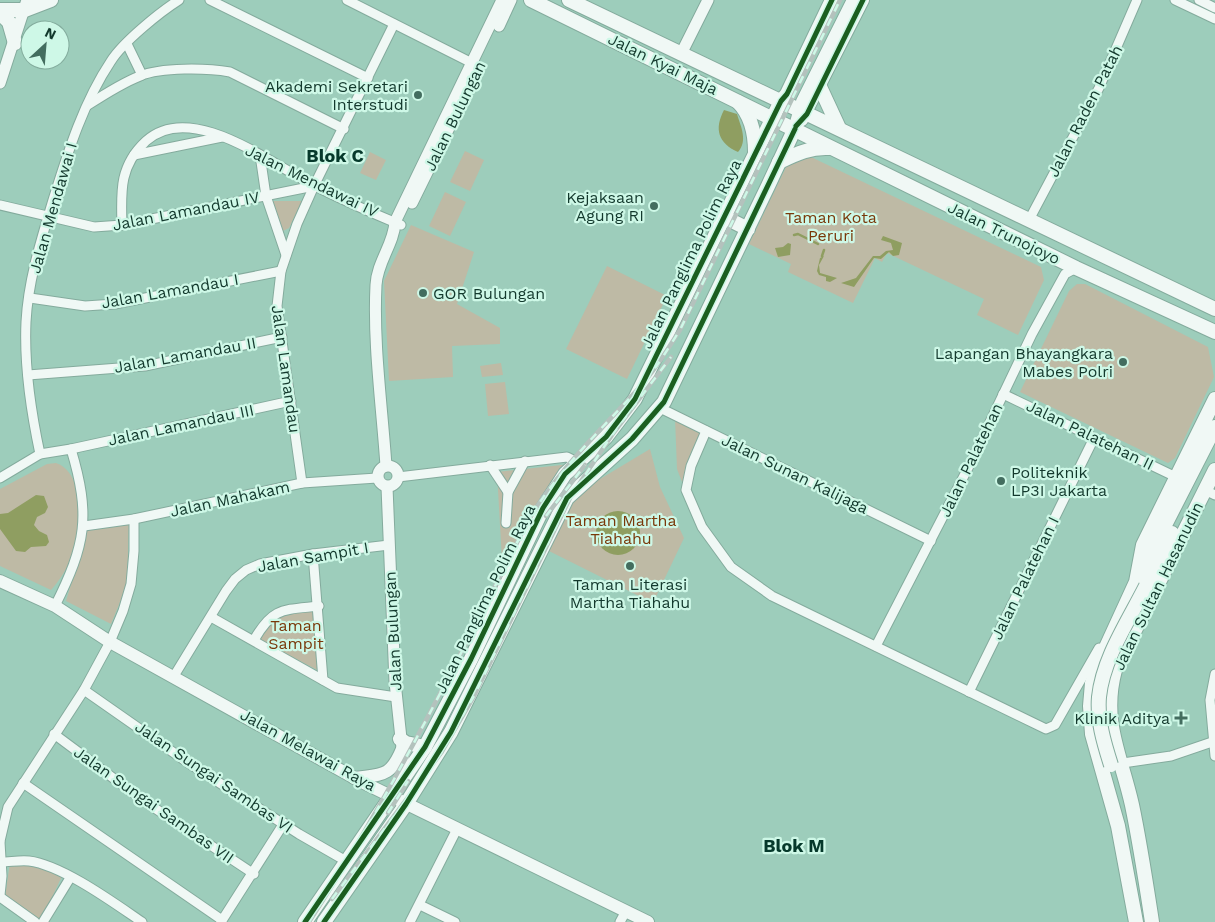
<svg xmlns="http://www.w3.org/2000/svg" width="1215" height="922" viewBox="0 0 1215 922" font-family="'Work Sans',sans-serif">
<style>
.green{fill:#bebaa5}
.water{fill:#8f9e61}
.lines{fill:none;stroke-linecap:round;stroke-linejoin:round}
.stream{stroke:#8f9e61;stroke-width:2.5}
.minor-casing{stroke:#84ab9d;stroke-width:11}
.tertiary-casing{stroke:#84ab9d;stroke-width:13}
.secondary-casing{stroke:#84ab9d;stroke-width:14}
.primary-casing{stroke:#84ab9d;stroke-width:16}
.minor{stroke:#f0f8f5;stroke-width:9}
.tertiary{stroke:#f0f8f5;stroke-width:11}
.secondary{stroke:#f0f8f5;stroke-width:12}
.primary{stroke:#f0f8f5;stroke-width:14}
.rail-casing{stroke:#b4c2bd;stroke-width:4.5}
.rail{stroke:#cef8e7;stroke-width:2.5;stroke-dasharray:8;stroke-linecap:butt}
.primary-bridge-casing{stroke:#84ab9d;stroke-width:16;stroke-linecap:butt}
.primary-bridge{stroke:#f0f8f5;stroke-width:14}
.cycleway-casing{stroke:#cef8e7;stroke-width:8}
.cycleway{stroke:#1b5e20;stroke-width:5}
.poi-dot{fill:#436d5f;stroke:#cef8e7;stroke-width:2}
.labels{text-anchor:middle;dominant-baseline:central;stroke-width:4.5;stroke-linejoin:round;paint-order:stroke}
.street-label{font-size:16px;fill:#13392d;stroke:#cef8e7}
.poi-label{font-size:16px;fill:#13392d;stroke:#cef8e7;text-anchor:end}
.park-label{font-size:16px;fill:#79380a;stroke:#cef8e7}
.neighbourhood-label{font-size:18px;font-weight:bold;fill:#06392b;stroke:#cef8e7}
</style>
<rect width="100%" height="100%" fill="#9dcdbb"/>
<g class="green">
<polygon points="465,151 484,160 470,191 450,182"/>
<polygon points="370,152 386,160 376,180 360,173"/>
<polygon points="811,157 1041,267 1044,280 1018,335 977,315 984,299 887,253 882,262 875,258 853,303 788,272 791,264 749,244 787,165"/>
<polygon points="445,192 466,202 450,236 429,226"/>
<polygon points="270,201 302,201 289,228 283,231"/>
<polygon points="411,225 474,252 457,304 500,328 500,344 452,346 453,377 389,381 384,281"/>
<polygon points="607,266 667,296 627,379 566,349"/>
<polygon points="1077,284 1085,284 1208,347 1214,377 1175,458 1168,463 1020,392 1069,291"/>
<polygon points="501,363 503,375 482,377 480,366"/>
<polygon points="505,382 509,414 488,416 485,384"/>
<polygon points="675,418 707,435 684,487 677,469"/>
<polygon points="650,449 660,487 684,538 653,603 547,550 569,503 585,488"/>
<path d="M56 463C88 474 80 536 70 561 65 572 59 581 51 590L0 566V489L47 464Z"/>
<polygon points="571,464 555,479 541,496 503,578 497,472"/>
<polygon points="129,522 127,585 111,624 66,601 88,527"/>
<path d="M315 610 321 672 260 640C272 611 287 613 315 610Z"/>
<polygon points="10,862 32,864 62,876 41,921 5,897"/>
</g>
<g class="water">
<path d="M724 110 737 114C741 127 748 141 738 152 718 143 714 129 724 110Z"/>
<polygon points="883,236 902,243 899,255 893,256 889,252 881,259 874,258 854,287 841,283 856,278 873,256 880,256 886,251 893,250 891,243 881,240"/>
<polygon points="788,243 791,244 790,255 778,257 775,248 783,247"/>
<polygon points="824,256 819,265 820,273 837,278 830,282 826,281 826,277 819,275 817,271 820,258"/>
<polygon points="36,495 44,496 48,507 45,513 37,517 34,525 39,531 47,535 49,542 46,546 31,547 25,552 16,551 0,529 0,514 8,513"/>
<circle cx="618" cy="533" r="22"/>
</g>
<g class="lines">
<g class="stream">
<polyline points="794,235 798,234 818,244"/>
<polyline points="822,256 824,250"/>
</g>
<defs>
<g id="minor">
<polyline points="210,0 368,78"/>
<polyline points="347,0 472,63"/>
<polyline points="1175,0 1215,19"/>
<polyline points="1199,0 1215,8"/>
<polyline points="127,44 142,75"/>
<path d="M88 105C105 94 122 83 140 76 161 67 207 68 230 72L344 129"/>
<polyline points="134,155 222,137"/>
<polyline points="260,155 266,196 286,255"/>
<polyline points="0,205 94,227 122,225 314,186"/>
<polyline points="1029,220 1099,88 1137,0"/>
<path d="M122 225C121 192 119 166 146 141 191 100 271 164 315 186 343 200 372 213 401 225"/>
<polyline points="30,298 85,306 115,304 281,271"/>
<polyline points="28,375 145,366 282,337"/>
<polyline points="1003,394 1176,477"/>
<polyline points="660,408 931,541"/>
<polyline points="706,431 691,466 686,490 702,527 731,567 772,596 1046,729 1055,725 1099,648"/>
<polyline points="71,449 291,401"/>
<path d="M40 454C31 412 24 366 26 322 28 281 41 240 53 200 68 152 83 103 111 61 123 42 160 12 179 0"/>
<polyline points="490,465 508,492"/>
<polyline points="398,477 567,457 577,462"/>
<path d="M0 478 40 454 71 449C91 516 86 544 55 606"/>
<polyline points="302,483 277,306 281,271 297,224 314,186 394,24"/>
<polyline points="1205,490 1215,495"/>
<polyline points="506,523 508,492 525,461"/>
<polyline points="84,526 134,519 302,483 377,478"/>
<polyline points="313,554 323,680"/>
<polyline points="211,617 337,688 396,697"/>
<path d="M254 640C273 607 283 610 319 606"/>
<polyline points="876,646 968,468 1032,334 1065,274 1076,268"/>
<polyline points="1215,674 1210,700 1215,756"/>
<polyline points="174,676 226,591 235,579 246,570 260,564 313,554 389,545"/>
<polyline points="84,690 187,762 299,834 346,861"/>
<polyline points="969,692 1094,438"/>
<polyline points="54,734 144,801 254,874"/>
<polyline points="1116,764 1171,756 1215,741"/>
<polyline points="23,783 222,920"/>
<polyline points="0,841 8,807 84,690 110,642 123,611 131,584 134,551 134,519"/>
<polyline points="0,842 2,876 0,895"/>
<path d="M1 862C10 862 20 860 29 861 62 865 114 903 142 922"/>
<polyline points="0,897 35,922"/>
<polyline points="420,905 455,922"/>
<polyline points="43,922 70,878"/>
<polyline points="221,922 284,823"/>
<polyline points="410,922 457,829"/>
<polyline points="620,922 626,911"/>
</g>
<g id="tertiary">
<polyline points="499,26 511,0"/>
<polyline points="681,54 708,0"/>
<polyline points="0,83 27,0"/>
<polyline points="412,203 471,83"/>
<circle cx="388" cy="476" r="10"/>
<path d="M386 466C382 406 373 344 376 285 377 262 394 244 395 222L502 0"/>
<polyline points="387,487 395,682 405,776"/>
</g>
<g id="secondary">
<polyline points="802,120 863,0"/>
<polyline points="0,581 55,606 110,642 360,781 648,922"/>
<path d="M354 778C382 774 390 778 402 749"/>
</g>
<g id="primary">
<polyline points="531,0 1076,268 1215,332"/>
<polyline points="569,0 1215,309"/>
<polyline points="0,10 25,10 51,0"/>
<polyline points="0,13 9,22 15,43"/>
<polyline points="820,87 839,128"/>
<path d="M738 102C751 115 755 135 755 152"/>
<path d="M779 162C796 154 810 147 829 148"/>
<polyline points="724,217 748,229"/>
<polyline points="1142,570 1215,427"/>
<polyline points="1146,586 1172,533"/>
<polyline points="400,739 406,743 425,747"/>
<polyline points="305,922 425,747 471,659 543,508 565,474 606,437 635,399 781,101 787,94 832,0"/>
<polyline points="324,922 406,804 451,732 567,498 632,439 664,402 768,186 796,126 803,102 854,0"/>
<polyline points="1136,922 1118,826 1092,734 1090,706 1092,683 1097,667 1136,582 1143,545 1215,399"/>
<path d="M1152 922C1146 883 1140 843 1132 805 1121 755 1101 722 1115 670L1215 470"/>
</g>
</defs>
<use href="#minor" class="minor-casing"/>
<use href="#tertiary" class="tertiary-casing"/>
<use href="#secondary" class="secondary-casing"/>
<use href="#primary" class="primary-casing"/>
<use href="#minor" class="minor"/>
<use href="#tertiary" class="tertiary"/>
<use href="#secondary" class="secondary"/>
<use href="#primary" class="primary"/>
<defs>
<g id="rail">
<polyline points="546,516 585,465"/>
<polyline points="388,813 408,781"/>
<polyline points="332,899 441,753 474,696 571,496 612,435 671,357"/>
<path d="M309 922C392 794 459 657 528 521 558 470 599 432 638 389 655 371 667 350 680 330L840 0"/>
</g>
</defs>
<use href="#rail" class="rail-casing"/>
<use href="#rail" class="rail"/>
<defs>
<path id="primary-bridge" d="M1111 765C1104 743 1097 720 1099 697 1103 658 1129 620 1146 586"/>
</defs>
<use href="#primary-bridge" class="primary-bridge-casing"/>
<use href="#primary-bridge" class="primary-bridge"/>
<defs>
<g id="cycleway">
<polyline points="796,126 807,114 863,0"/>
<polyline points="305,922 425,747 471,659 543,508 565,474 606,437 635,399 781,101 787,94 832,0"/>
<polyline points="324,922 406,804 451,732 567,498 632,439 664,402 795,129"/>
</g>
</defs>
<use href="#cycleway" class="cycleway-casing"/>
<use href="#cycleway" class="cycleway"/>
</g>
<g class="poi-dot">
<circle cx="418" cy="95" r="5"/>
<circle cx="654" cy="206" r="5"/>
<circle cx="423" cy="293" r="5"/>
<circle cx="1123" cy="362" r="5"/>
<circle cx="1001" cy="481" r="5"/>
<circle cx="630" cy="566" r="5"/>
<path d="M1178.5 710.5h5v5h5v5h-5v5h-5v-5h-5v-5h5z"/>
</g>
<g class="labels">
<g class="street-label">
<text transform="translate(663 64) rotate(26)">Jalan Kyai Maja</text>
<text transform="translate(1085 111) rotate(-63)">Jalan Raden Patah</text>
<text transform="translate(455 116) rotate(-64)">Jalan Bulungan</text>
<text transform="translate(312 181) rotate(26)">Jalan Mendawai IV</text>
<text transform="translate(53 208) rotate(-74)">Jalan Mendawai I</text>
<text transform="translate(186 211) rotate(-11)">Jalan Lamandau IV</text>
<text transform="translate(1004 233) rotate(26)">Jalan Trunojoyo</text>
<text transform="translate(691 254) rotate(-64)">Jalan Panglima Polim Raya</text>
<text transform="translate(170 291) rotate(-10)">Jalan Lamandau I</text>
<text transform="translate(185 355) rotate(-10)">Jalan Lamandau II</text>
<text transform="translate(286 369) rotate(82)">Jalan Lamandau</text>
<text transform="translate(181 425) rotate(-12)">Jalan Lamandau III</text>
<text transform="translate(1090 435) rotate(26)">Jalan Palatehan II</text>
<text transform="translate(971 460) rotate(-64)">Jalan Palatehan</text>
<text transform="translate(795 474) rotate(26)">Jalan Sunan Kalijaga</text>
<text transform="translate(230 499) rotate(-12)">Jalan Mahakam</text>
<text transform="translate(313 557) rotate(-10)">Jalan Sampit I</text>
<text transform="translate(1025 578) rotate(-64)">Jalan Palatehan I</text>
<text transform="translate(1158 586) rotate(-64)">Jalan Sultan Hasanudin</text>
<text transform="translate(485 599) rotate(-64)">Jalan Panglima Polim Raya</text>
<text transform="translate(393 631) rotate(-93)">Jalan Bulungan</text>
<text transform="translate(308 750) rotate(29)">Jalan Melawai Raya</text>
<text transform="translate(214 777) rotate(34)">Jalan Sungai Sambas VI</text>
<text transform="translate(154 805) rotate(35)">Jalan Sungai Sambas VII</text>
</g>
<g class="poi-label">
<text x="408" y="86">Akademi Sekretari<tspan x="408" dy="18">Interstudi</tspan></text>
<text x="644" y="197">Kejaksaan<tspan x="644" dy="18">Agung RI</tspan></text>
<text x="433" y="293" text-anchor="start">GOR Bulungan</text>
<text x="1113" y="353">Lapangan Bhayangkara<tspan x="1113" dy="18">Mabes Polri</tspan></text>
<text x="1011" y="472" text-anchor="start">Politeknik<tspan x="1011" dy="18">LP3I Jakarta</tspan></text>
<text x="630" y="584" text-anchor="middle">Taman Literasi<tspan x="630" dy="18">Martha Tiahahu</tspan></text>
<text x="1170" y="718">Klinik Aditya</text>
</g>
<g class="park-label">
<text x="831" y="217">Taman Kota<tspan x="831" dy="18">Peruri</tspan></text>
<text x="621" y="520">Taman Martha<tspan x="621" dy="18">Tiahahu</tspan></text>
<text x="296" y="625">Taman<tspan x="296" dy="18">Sampit</tspan></text>
</g>
<g class="neighbourhood-label">
<text x="335" y="155">Blok C</text>
<text x="794" y="845">Blok M</text>
</g>
</g>
<g transform="translate(45 45) rotate(26)"><circle r="24" fill="#cef8e7" stroke="#83ac9d"/>
<path d="M0-4L9 19L0 12L-9 19Z" fill="#436d5f"/>
<text y="-8" font-size="14" font-weight="bold" text-anchor="middle" fill="#13392d">N</text>
</g>
</svg>
